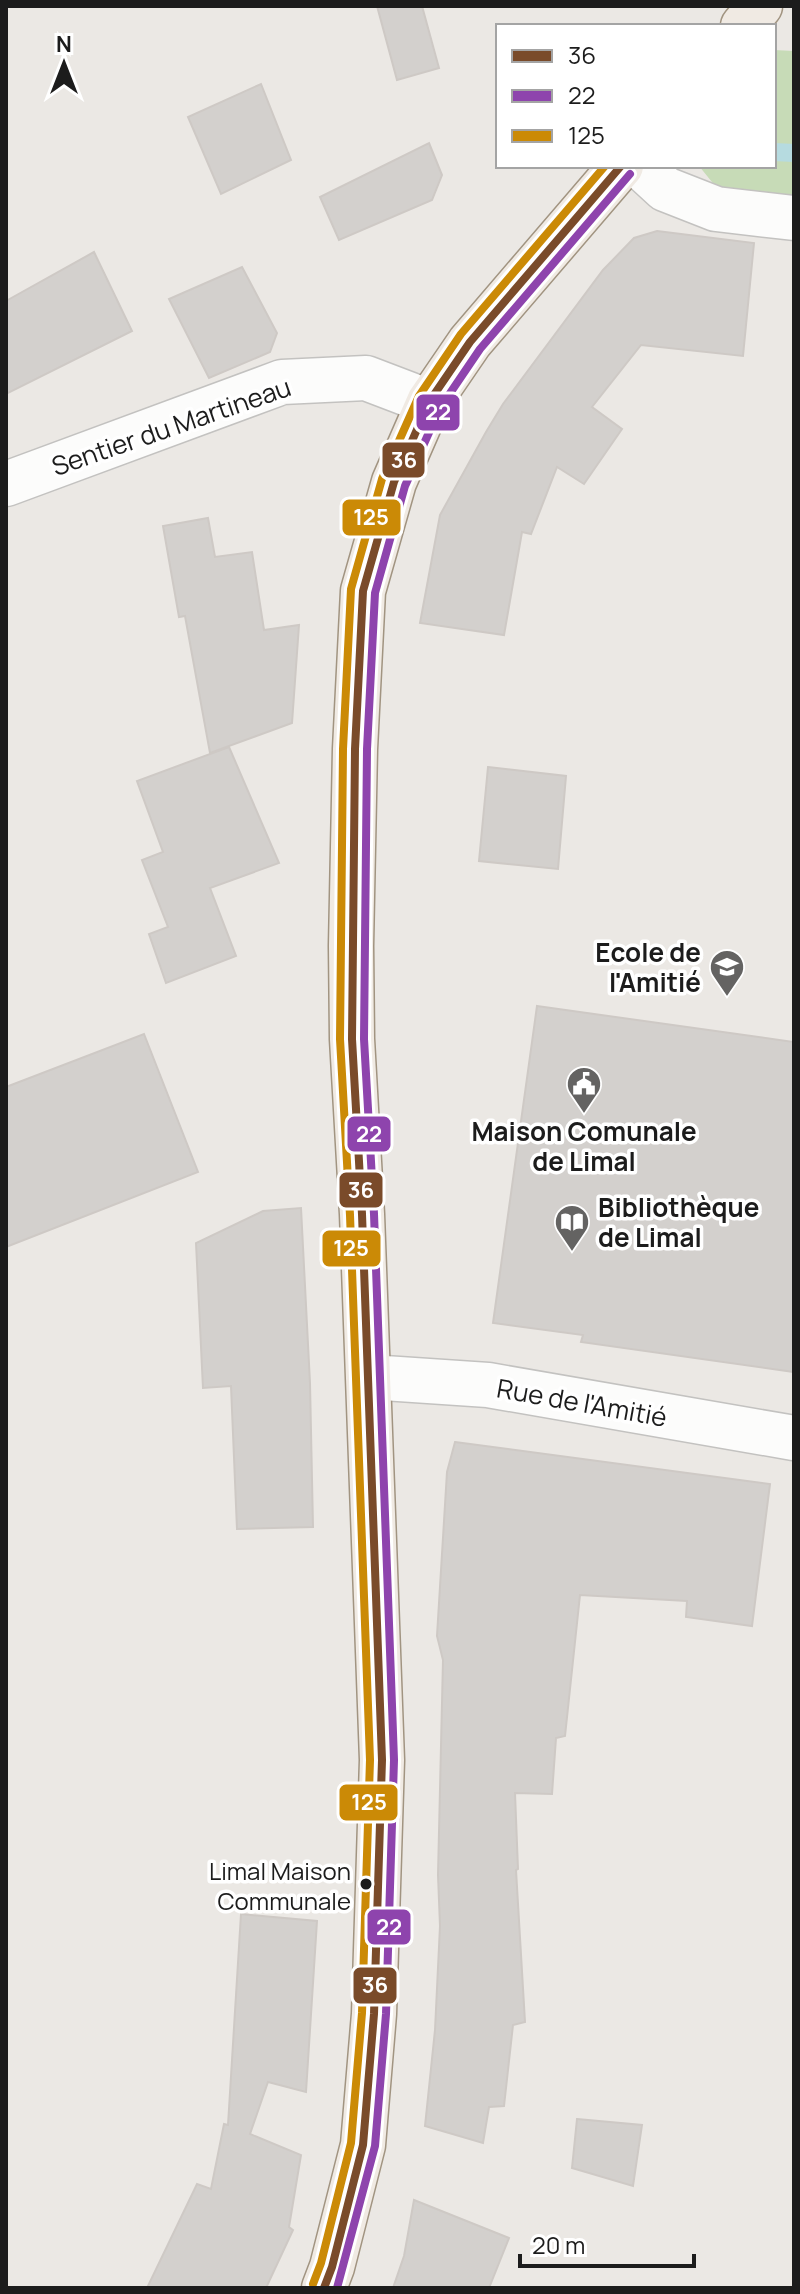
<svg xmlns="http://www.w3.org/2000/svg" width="800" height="2294" viewBox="0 0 800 2294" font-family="Manrope,sans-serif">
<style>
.forest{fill:#c7dbb7}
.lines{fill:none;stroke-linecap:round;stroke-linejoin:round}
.stream{stroke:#b6dbe0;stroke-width:18}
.building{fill:#d3d0cd;stroke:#cec9c5;stroke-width:2}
.minor-casing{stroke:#c3c2c0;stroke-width:47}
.major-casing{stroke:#a19481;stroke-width:47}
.minor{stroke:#fcfcfb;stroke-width:44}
.major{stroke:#f0eae3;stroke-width:44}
.bus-1-casing{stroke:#fff;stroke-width:14}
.bus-2-casing{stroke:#fff;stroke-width:14}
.bus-3-casing{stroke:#fff;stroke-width:14}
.bus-1{stroke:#7a4b2a;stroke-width:8}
.bus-2{stroke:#8e44ad;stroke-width:8}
.bus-3{stroke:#cb8a06;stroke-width:8}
.bus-dot{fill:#1c1c1c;stroke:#fff;stroke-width:3}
.labels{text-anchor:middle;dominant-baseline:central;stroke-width:7;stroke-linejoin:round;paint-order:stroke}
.bus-label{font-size:24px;fill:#1c1c1c;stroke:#fff;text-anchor:end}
.street-label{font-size:26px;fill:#1c1c1c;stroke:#fff}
.poi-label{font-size:26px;font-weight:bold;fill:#1c1c1c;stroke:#fff;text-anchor:end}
.line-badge{stroke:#fff;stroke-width:3}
.badge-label{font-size:22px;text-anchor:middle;font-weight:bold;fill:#fff}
</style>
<rect width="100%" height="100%" fill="#ebe8e4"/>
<polygon class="forest" points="774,50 794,51 794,196 716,187 699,166 774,166"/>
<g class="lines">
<polyline class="stream" points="774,152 794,153"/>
</g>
<g class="building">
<polygon points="377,6 422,6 439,68 397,80"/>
<polygon points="261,84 291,160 221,194 188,117"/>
<polygon points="429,143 442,175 432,200 339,240 320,197"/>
<polygon points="657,231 754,243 743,356 641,345 592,407 622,429 584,484 557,467 531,534 522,532 504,635 420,623 440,515 486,432 503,404 603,270 634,238"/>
<polygon points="94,252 132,331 6,394 6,301"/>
<polygon points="242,267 277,333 270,352 209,378 169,299"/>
<polygon points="208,518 215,557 252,552 264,630 299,625 292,723 210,753 185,616 179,617 163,526"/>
<polygon points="229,747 279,863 210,888 236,956 166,983 149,934 168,927 142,860 163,852 137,781"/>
<polygon points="488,767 566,776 558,869 479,861"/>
<polygon points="537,1006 794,1042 794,1372 581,1342 583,1335 493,1323"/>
<polygon points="144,1034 198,1172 6,1247 6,1087"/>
<polygon points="301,1208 310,1383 313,1527 237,1529 231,1386 203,1388 196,1243 263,1211"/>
<polygon points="455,1442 770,1484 752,1626 686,1617 687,1601 580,1595 565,1736 556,1738 552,1794 515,1793 518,1869 516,1870 525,2022 513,2025 504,2106 489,2107 483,2143 425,2126 435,2030 440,1926 438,1875 443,1660 437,1636 447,1472"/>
<polygon points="241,1914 317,1921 306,2092 268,2082 250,2134 301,2155 289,2227 293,2230 266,2288 147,2288 197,2184 211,2189 224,2124 228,2125"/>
<polygon points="577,2119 642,2125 633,2186 572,2168"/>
<polygon points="414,2200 509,2238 489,2288 393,2288 404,2256"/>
</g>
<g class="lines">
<defs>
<g id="minor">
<polyline points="640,166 665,189 716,209 794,218"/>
<polyline points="6,484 282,382 366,378 429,402"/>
<polyline points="369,1377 488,1385 794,1438"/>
</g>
<g id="major">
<polyline points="743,26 760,6"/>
<polyline points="324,2288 332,2267 363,2145 374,2014 382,1760 362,1214 352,1039 351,946 355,749 363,591 394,482 429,402 470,342 621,166"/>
</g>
</defs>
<use href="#minor" class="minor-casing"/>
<use href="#major" class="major-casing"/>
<use href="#minor" class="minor"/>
<use href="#major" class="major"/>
<defs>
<polyline id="bus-1" points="324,2288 332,2267 363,2145 374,2014 382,1760 362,1214 352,1039 355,749 363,591 394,482 429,402 470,342 621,166"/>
<polyline id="bus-2" points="337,2288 375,2146 386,2014 394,1760 374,1214 364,1039 367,749 375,593 405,486 440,408 480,349 630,174"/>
<polyline id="bus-3" points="313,2284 321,2263 351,2143 362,2013 370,1760 350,1215 340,1039 343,749 351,589 382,479 419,396 461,334 605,166"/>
</defs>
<use href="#bus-1" class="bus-1-casing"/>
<use href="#bus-2" class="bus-2-casing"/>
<use href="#bus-3" class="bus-3-casing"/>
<use href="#bus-1" class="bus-1"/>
<use href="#bus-2" class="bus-2"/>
<use href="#bus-3" class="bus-3"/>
</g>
<defs>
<symbol id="school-pin" viewBox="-11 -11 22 30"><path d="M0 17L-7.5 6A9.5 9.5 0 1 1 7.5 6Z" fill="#646362" stroke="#fff"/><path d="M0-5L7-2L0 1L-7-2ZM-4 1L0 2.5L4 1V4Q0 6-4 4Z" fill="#fff"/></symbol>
<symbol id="civic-pin" viewBox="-11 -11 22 30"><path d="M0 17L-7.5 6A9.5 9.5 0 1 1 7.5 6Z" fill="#646362" stroke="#fff"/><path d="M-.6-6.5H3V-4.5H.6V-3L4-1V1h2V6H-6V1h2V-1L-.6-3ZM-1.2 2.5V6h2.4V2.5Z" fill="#fff"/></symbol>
<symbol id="library-pin" viewBox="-11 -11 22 30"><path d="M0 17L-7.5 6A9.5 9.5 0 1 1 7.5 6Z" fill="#646362" stroke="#fff"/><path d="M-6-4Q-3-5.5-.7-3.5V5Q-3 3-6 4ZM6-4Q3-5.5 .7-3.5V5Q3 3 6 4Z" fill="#fff"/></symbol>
</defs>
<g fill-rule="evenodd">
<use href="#school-pin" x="707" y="947" width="40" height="54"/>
<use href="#civic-pin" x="564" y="1064" width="40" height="54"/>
<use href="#library-pin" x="552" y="1202" width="40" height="54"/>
</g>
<circle class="bus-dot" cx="366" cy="1884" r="7"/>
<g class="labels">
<g class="bus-label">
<text x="351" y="1870">Limal Maison<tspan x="351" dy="30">Communale</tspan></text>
</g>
<g class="street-label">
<text transform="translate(171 426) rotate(-19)">Sentier du Martineau</text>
<text transform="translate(582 1402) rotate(10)">Rue de l'Amitié</text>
</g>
<g class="poi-label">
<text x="701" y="952">Ecole de<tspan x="701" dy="30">l'Amitié</tspan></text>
<text x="584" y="1131" text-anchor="middle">Maison Comunale<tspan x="584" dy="30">de Limal</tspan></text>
<text x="598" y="1207" text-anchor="start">Bibliothèque<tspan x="598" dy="30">de Limal</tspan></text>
</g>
</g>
<g class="line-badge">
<rect x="415" y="393" width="46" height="39" rx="8" fill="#8e44ad"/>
<rect x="381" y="441" width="45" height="38" rx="8" fill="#7a4b2a"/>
<rect x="341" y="498" width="61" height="39" rx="8" fill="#cb8a06"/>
<rect x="346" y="1115" width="46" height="38" rx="8" fill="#8e44ad"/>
<rect x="338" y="1171" width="46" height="38" rx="8" fill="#7a4b2a"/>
<rect x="321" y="1229" width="61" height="39" rx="8" fill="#cb8a06"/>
<rect x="338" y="1783" width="61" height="39" rx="8" fill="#cb8a06"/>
<rect x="366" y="1908" width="46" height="38" rx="8" fill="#8e44ad"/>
<rect x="352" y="1966" width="46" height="39" rx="8" fill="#7a4b2a"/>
</g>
<g class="badge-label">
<text x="438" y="420">22</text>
<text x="404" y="468">36</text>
<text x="371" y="525">125</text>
<text x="369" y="1142">22</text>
<text x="361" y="1198">36</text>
<text x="351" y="1256">125</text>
<text x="369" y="1810">125</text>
<text x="389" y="1935">22</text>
<text x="375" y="1993">36</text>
</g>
<rect width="800" height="2294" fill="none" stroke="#1c1c1c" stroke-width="16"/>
<rect x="496" y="24" width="280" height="144" fill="#ffffff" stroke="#a4a4a4" stroke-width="2"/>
<rect x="512" y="50" width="40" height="12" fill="#7a4b2a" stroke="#a4a4a4" stroke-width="2"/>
<text x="568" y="64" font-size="24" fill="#1c1c1c">36</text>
<rect x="512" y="90" width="40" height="12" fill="#8e44ad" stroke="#a4a4a4" stroke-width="2"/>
<text x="568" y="104" font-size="24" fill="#1c1c1c">22</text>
<rect x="512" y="130" width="40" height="12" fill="#cb8a06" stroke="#a4a4a4" stroke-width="2"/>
<text x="568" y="144" font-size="24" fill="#1c1c1c">125</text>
<g transform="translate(64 64)" stroke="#ffffff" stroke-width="6" paint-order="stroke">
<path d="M0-6L14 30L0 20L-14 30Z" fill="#1c1c1c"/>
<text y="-12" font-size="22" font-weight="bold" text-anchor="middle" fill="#1c1c1c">N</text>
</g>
<path d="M520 2254v12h174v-12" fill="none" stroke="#1c1c1c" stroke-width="4"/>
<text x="532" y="2254" font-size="24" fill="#1c1c1c" stroke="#ffffff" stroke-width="6" paint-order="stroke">20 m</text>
</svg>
